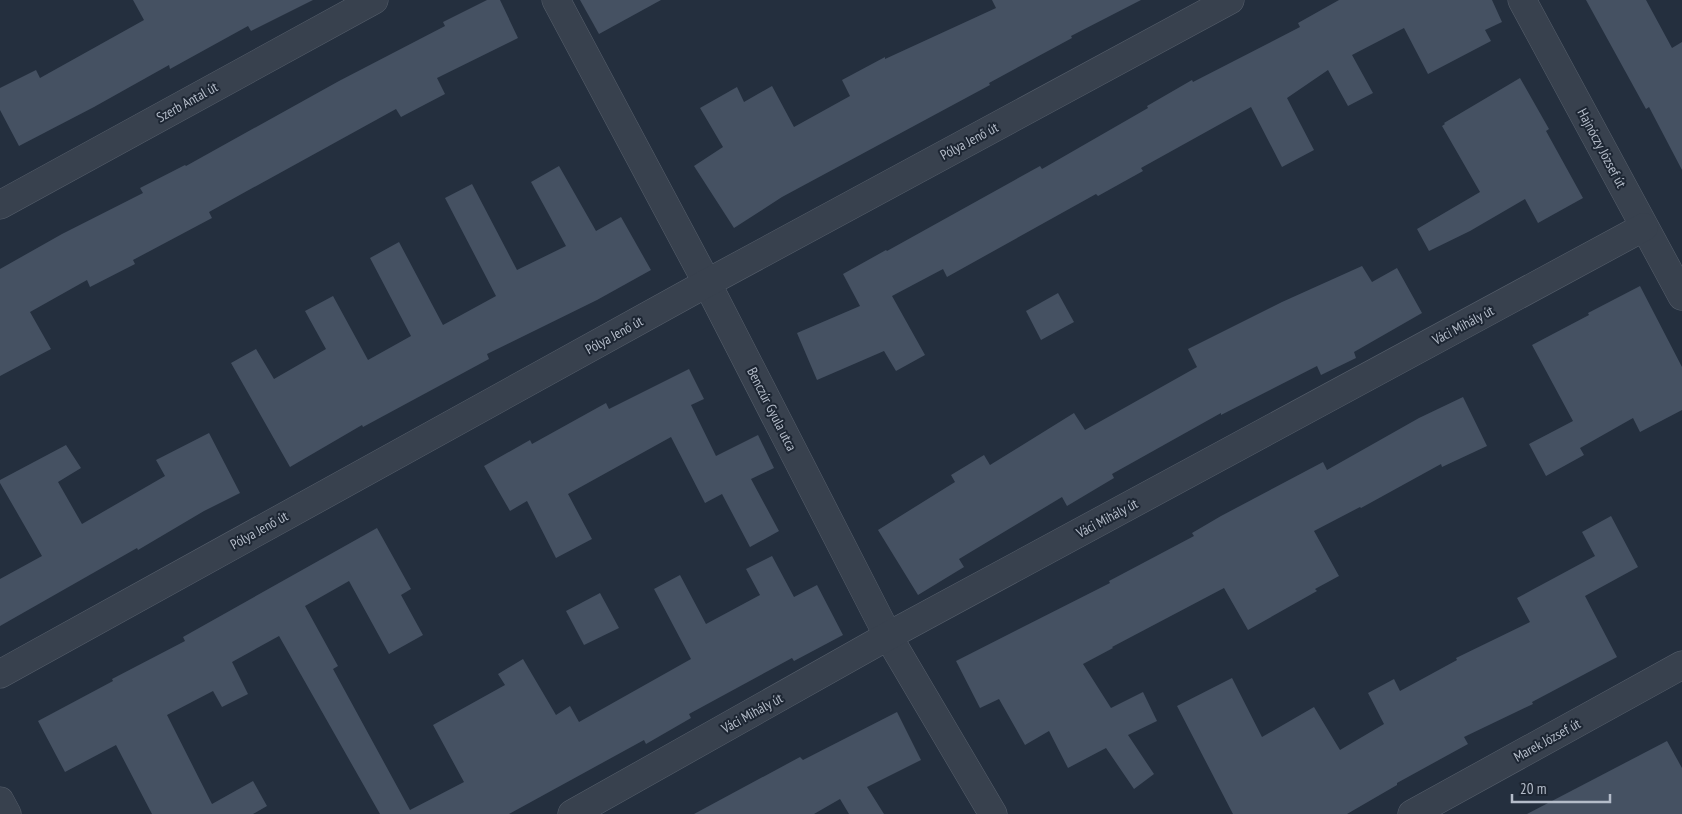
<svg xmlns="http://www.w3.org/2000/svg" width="1682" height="814" viewBox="0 0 1682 814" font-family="'PT Sans Narrow',sans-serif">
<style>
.building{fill:#455162}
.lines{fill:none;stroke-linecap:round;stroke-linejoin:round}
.minor-casing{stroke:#565f6c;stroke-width:29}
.minor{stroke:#38414e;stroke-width:28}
.labels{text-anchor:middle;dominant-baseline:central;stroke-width:4;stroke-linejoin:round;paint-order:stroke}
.street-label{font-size:14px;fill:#b4bcc9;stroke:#1d2633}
</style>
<rect width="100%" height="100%" fill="#242f3e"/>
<g class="building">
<polygon points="133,0 313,0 251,31 248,26 170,69 169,65 94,107 19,146 0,110 0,88 36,70 40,78 144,20"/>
<polygon points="487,0 500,0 518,38 437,78 445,94 401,117 396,109 209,212 212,218 133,260 135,264 90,287 87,280 30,312 51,349 0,376 0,269 62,234 143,193 140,188 185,165 186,166 339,81 445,26 443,22"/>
<polygon points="580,0 661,0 599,34"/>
<polygon points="992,0 1141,0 1071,36 1072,38 989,83 990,85 782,197 734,228 694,166 723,147 700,108 737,87 744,102 772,86 794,127 850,96 842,80 885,57 885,59 996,8"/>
<polygon points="1339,0 1492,0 1502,22 1485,30 1491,41 1428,74 1404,28 1352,55 1373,93 1348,106 1328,70 1287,98 1314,150 1282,167 1251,107 1141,168 1143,171 1098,196 1096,194 947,277 943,269 892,296 925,355 896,371 884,351 817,380 797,333 860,306 843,274 886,250 887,251 1040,166 1042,169 1148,108 1147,106 1192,80 1193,82 1300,27 1298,23"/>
<polygon points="1586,0 1646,0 1672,48 1682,42 1682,170 1649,107 1646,109"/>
<polygon points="1520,78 1549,129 1546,131 1583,198 1538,223 1525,199 1470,231 1429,251 1417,229 1480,192 1442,126 1445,124 1444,123"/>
<polygon points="559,166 596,231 621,217 651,270 597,300 487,354 489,359 363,427 362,425 290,467 231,363 256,349 274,379 326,349 305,311 333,296 368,360 411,336 370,258 399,242 443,325 496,296 445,198 472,184 517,270 566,246 531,182"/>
<polygon points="1362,266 1372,282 1397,268 1422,313 1354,352 1356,358 1321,375 1317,366 1221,415 1221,413 1112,474 1114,478 1067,506 1062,497 959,559 964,567 918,595 878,530 955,482 951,475 984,455 990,465 1074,413 1085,430 1197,367 1188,349 1282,302"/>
<polygon points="1640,286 1682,367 1682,410 1640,432 1633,418 1580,448 1584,455 1546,476 1529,444 1573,421 1532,345 1589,315 1588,313"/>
<polygon points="1058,293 1074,322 1041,340 1026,311"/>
<polygon points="689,369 704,399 691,405 716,456 758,435 774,468 751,479 779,531 750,547 722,494 705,503 671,437 568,494 592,539 556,558 527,501 510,511 484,466 530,440 532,444 606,403 609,409"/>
<polygon points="1463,397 1487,446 1442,467 1441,464 1361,508 1360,507 1314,531 1339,576 1315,589 1317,591 1248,630 1224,588 1112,647 1113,648 1083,664 1111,708 1143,692 1157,721 1128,735 1154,774 1134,789 1106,748 1068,768 1049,731 1025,745 999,699 980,708 956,661 1110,583 1109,581 1194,536 1192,533 1221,516 1323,462 1327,470 1419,418"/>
<polygon points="209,433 240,493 204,511 138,550 137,548 0,626 0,579 42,556 0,483 0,480 66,445 81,468 58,482 82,524 165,476 156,460"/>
<polygon points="1611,516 1638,567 1585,596 1617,657 1532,702 1533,704 1464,737 1468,744 1397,783 1397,785 1347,814 1233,814 1177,706 1232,678 1262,737 1314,707 1340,750 1384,724 1368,693 1394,679 1400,691 1457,660 1456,658 1530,622 1517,598 1595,556 1582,532"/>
<polygon points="377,528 411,589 401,595 423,635 389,654 349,581 305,606 338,666 333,669 410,810 464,782 433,725 505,685 498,674 523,659 556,715 570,706 579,722 691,659 654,589 680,575 706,624 760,595 746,569 772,556 794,597 817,585 843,635 794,661 792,658 689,714 691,718 646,744 644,740 509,814 380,814 279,636 232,662 248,694 222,707 213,691 167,715 212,804 253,781 267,806 253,814 152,814 116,745 65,772 38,721 113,681 112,679 185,641 183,637"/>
<polygon points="600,593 619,628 584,645 566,611"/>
<polygon points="897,712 921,760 867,787 884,814 849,814 840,799 814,814 694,814 800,757 803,760"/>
<polygon points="1667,741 1682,768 1682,814 1527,814"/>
</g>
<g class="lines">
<defs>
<g id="minor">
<polyline points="556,0 707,283 888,636 993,814"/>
<polyline points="1522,0 1682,296"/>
<polyline points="0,205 374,0"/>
<polyline points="0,674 707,283 1230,0"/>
<polyline points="0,801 7,814"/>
<polyline points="572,814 888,636 1644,227"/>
<polyline points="1412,814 1682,665"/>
</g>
</defs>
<use href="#minor" class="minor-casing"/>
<use href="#minor" class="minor"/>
</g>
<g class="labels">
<g class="street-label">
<text transform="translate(187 102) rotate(-29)">Szerb Antal út</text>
<text transform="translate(969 141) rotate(-28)">Pólya Jenő út</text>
<text transform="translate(1602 148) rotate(62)">Hajnóczy József út</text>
<text transform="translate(1463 325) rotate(-28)">Váci Mihály út</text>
<text transform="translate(614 335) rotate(-29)">Pólya Jenő út</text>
<text transform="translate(772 409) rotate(63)">Benczúr Gyula utca</text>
<text transform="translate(1107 518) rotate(-28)">Váci Mihály út</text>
<text transform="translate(259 530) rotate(-29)">Pólya Jenő út</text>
<text transform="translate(752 713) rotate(-29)">Váci Mihály út</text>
<text transform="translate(1547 740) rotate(-29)">Marek József út</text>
</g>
</g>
<path d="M1512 794v8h98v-8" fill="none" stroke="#b4bcc9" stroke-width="2.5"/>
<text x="1520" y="794" font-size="15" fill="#b4bcc9" stroke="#1d2633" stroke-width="4" paint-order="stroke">20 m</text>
</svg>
